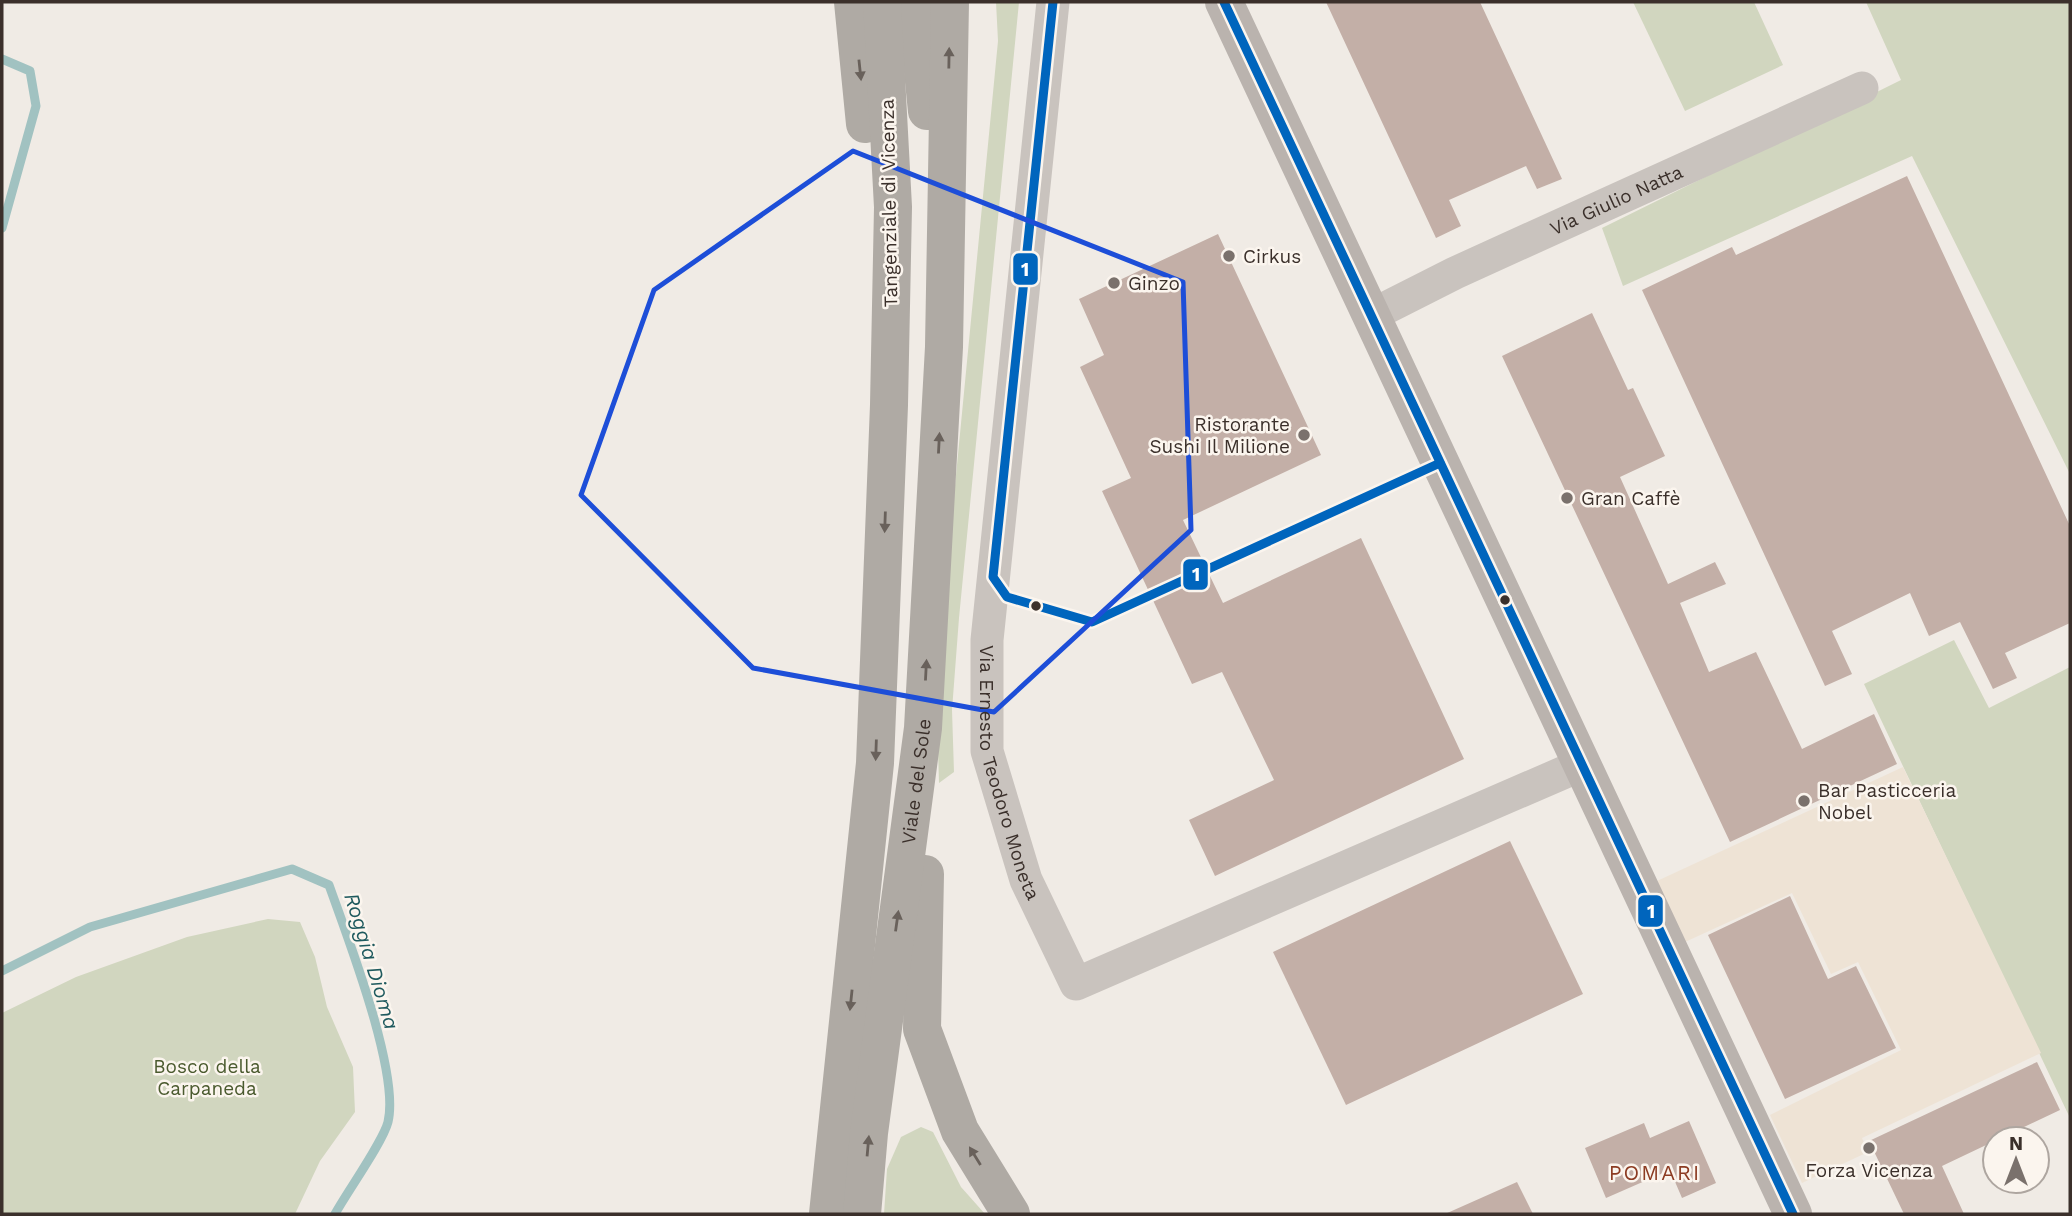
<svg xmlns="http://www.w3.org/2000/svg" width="2072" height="1216" viewBox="0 0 2072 1216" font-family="'Work Sans',sans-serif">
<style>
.green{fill:#d1d6bf}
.plaza{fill:#eee3d5}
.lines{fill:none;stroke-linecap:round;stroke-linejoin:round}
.stream{stroke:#a1c2c1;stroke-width:9}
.building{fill:#c3afa7}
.street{stroke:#c9c3be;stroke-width:33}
.secondary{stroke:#bab3ae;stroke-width:38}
.highway{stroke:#afaaa4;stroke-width:38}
.bus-1-casing{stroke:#fbf5ee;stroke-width:14}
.bus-1{stroke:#0065bd;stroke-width:9}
.oneway{fill:#69615b}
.marked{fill:none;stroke:#1d4ed8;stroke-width:5;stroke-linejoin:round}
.poi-dot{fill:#7a716c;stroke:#fbf5ee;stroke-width:2.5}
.bus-dot{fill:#3b302b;stroke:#fbf5ee;stroke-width:2.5}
.labels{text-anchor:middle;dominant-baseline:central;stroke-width:5;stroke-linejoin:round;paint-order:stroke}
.street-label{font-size:19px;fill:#3b302b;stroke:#fbf5ee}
.poi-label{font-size:19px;fill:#3b302b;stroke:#fbf5ee;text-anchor:start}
.park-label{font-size:19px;fill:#4a5a2e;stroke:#fbf5ee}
.water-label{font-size:21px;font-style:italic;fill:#1f5a5e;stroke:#fbf5ee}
.neighbourhood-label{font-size:21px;letter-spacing:2px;fill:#8c3b22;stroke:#fbf5ee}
.line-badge{stroke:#fbf5ee;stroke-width:2.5}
.badge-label{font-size:19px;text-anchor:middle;font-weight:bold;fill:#fff}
</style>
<rect width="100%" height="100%" fill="#f0ebe5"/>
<g class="green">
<polygon points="996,2 1019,2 959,618 952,710 954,772 939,783 936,682 998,41"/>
<polygon points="1633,2 1754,2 1783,65 1685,111"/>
<polygon points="1866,2 2070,2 2070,474 1912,156 1623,286 1602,228 1901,80"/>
<polygon points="1954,640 1989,708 2070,667 2070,1118 1864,684"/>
<polygon points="268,919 300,922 315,957 327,1007 353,1067 355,1112 320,1161 295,1214 2,1214 2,1013 76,977 187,937"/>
<polygon points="921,1127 933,1132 961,1187 985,1214 884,1214 887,1169 901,1137"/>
</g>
<polygon class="plaza" points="1903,767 2041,1053 1862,1138 1868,1152 1802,1183 1770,1115 1901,1050 1858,962 1831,974 1792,893 1685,942 1657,881"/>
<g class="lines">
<g class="stream">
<polyline points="2,59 30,71 36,106 2,228"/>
<path d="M2 971 90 927 292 869 329 885C347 936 400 1072 388 1122 383 1142 347 1192 335 1214"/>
</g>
</g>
<g class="building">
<polygon points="1326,2 1480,2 1562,179 1537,189 1526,166 1449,200 1461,226 1436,238"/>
<polygon points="1907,176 2070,526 2070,623 2005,653 2017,678 1993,689 1960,622 1929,636 1910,593 1832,631 1852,674 1825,686 1642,290 1732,247 1736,255"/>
<polygon points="1218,234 1321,455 1183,520 1223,603 1361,538 1464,759 1215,876 1189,820 1274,780 1222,672 1192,684 1102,491 1131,478 1080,367 1104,355 1079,299"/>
<polygon points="1592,313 1628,390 1633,388 1665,456 1620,477 1668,584 1715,562 1726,584 1680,603 1709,672 1756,652 1802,749 1874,714 1897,764 1730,842 1502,356"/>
<polygon points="1510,841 1583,994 1346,1105 1273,952"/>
<polygon points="1790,896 1828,979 1856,966 1896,1048 1785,1099 1708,935"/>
<polygon points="2037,1062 2060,1110 1942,1166 1964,1214 1904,1214 1869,1141"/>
<polygon points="1689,1121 1716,1183 1682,1198 1670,1170 1606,1198 1585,1148 1644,1123 1650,1138"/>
<polygon points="1517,1182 1533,1214 1445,1214"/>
</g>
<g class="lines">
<g class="street">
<path id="s1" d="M1053 2 987 640V751L1026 880 1076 984 1581 765"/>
<path id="s2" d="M1372 315 1455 273 1862 88"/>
</g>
<polyline class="secondary" points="1224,2 1793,1214"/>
<g class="highway">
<polyline points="853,2 865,124"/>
<polyline points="916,2 927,111"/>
<polyline points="925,874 922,1029 960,1131 1011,1214"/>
<polyline points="828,1214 875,763 889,405 893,207 882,2"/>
<path id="s3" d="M862 1214 869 1133 923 728 944 347 950 2"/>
</g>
<defs>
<g id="bus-1">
<polyline points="1053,2 993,577 1007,597 1092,622 1440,463"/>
<polyline points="1224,2 1793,1214"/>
</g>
</defs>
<use href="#bus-1" class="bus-1-casing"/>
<use href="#bus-1" class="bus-1"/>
</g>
<defs><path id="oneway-solid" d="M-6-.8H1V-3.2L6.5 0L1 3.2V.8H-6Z" transform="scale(1.75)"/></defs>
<g class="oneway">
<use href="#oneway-solid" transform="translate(949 58) rotate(-89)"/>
<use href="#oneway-solid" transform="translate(860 70) rotate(84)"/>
<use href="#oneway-solid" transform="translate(939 443) rotate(-87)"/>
<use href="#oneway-solid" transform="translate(885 522) rotate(92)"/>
<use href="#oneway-solid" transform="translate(926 670) rotate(-87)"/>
<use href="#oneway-solid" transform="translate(876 750) rotate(92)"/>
<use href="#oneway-solid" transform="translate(897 921) rotate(-82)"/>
<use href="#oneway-solid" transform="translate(851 1000) rotate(96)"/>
<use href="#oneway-solid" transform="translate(868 1146) rotate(-85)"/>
<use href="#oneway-solid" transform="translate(975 1156) rotate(-122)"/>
</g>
<path class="marked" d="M853 151 1183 282 1191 530 994 712 753 668 581 495 654 290Z"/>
<g class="poi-dot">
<circle cx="1229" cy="256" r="7"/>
<circle cx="1114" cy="283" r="7"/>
<circle cx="1304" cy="435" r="7"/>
<circle cx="1567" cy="498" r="7"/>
<circle cx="1804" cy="801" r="7"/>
<circle cx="1869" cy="1148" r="7"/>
</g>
<g class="bus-dot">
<circle cx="1505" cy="600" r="6"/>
<circle cx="1036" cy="606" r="6"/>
</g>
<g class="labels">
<g class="street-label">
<text stroke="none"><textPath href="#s2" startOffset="270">Via Giulio Natta</textPath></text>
<text transform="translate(889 203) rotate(-91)">Tangenziale di Vicenza</text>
<text stroke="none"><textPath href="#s1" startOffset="777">Via Ernesto Teodoro Moneta</textPath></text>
<text stroke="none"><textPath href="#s3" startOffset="436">Viale del Sole</textPath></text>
</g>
<g class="poi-label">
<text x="1243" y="256">Cirkus</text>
<text x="1128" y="283">Ginzo</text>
<text x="1290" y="424" text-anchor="end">Ristorante<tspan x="1290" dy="22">Sushi Il Milione</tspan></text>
<text x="1581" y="498">Gran Caffè</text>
<text x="1818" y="790">Bar Pasticceria<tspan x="1818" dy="22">Nobel</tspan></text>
<text x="1869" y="1170" text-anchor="middle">Forza Vicenza</text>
</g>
<g class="park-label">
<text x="207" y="1066">Bosco della<tspan x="207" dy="22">Carpaneda</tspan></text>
</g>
<g class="water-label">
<text transform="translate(372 961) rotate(73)">Roggia Dioma</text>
</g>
<g class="neighbourhood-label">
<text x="1655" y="1172">POMARI</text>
</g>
</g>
<g class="line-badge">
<rect x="1012" y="252" width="27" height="34" rx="7" fill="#0065bd"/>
<rect x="1182" y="558" width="27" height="33" rx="7" fill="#0065bd"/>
<rect x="1637" y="894" width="27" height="34" rx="7" fill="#0065bd"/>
</g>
<g class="badge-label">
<text x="1025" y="276">1</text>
<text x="1196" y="581">1</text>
<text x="1651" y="918">1</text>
</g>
<rect width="2072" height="1216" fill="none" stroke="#3b302b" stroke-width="7"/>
<g transform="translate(2016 1160)"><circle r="33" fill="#fbf5ee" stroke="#aea6a0" stroke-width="2"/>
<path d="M0-5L12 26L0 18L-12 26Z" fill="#7a716c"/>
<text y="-10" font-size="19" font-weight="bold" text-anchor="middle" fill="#3b302b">N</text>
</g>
</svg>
